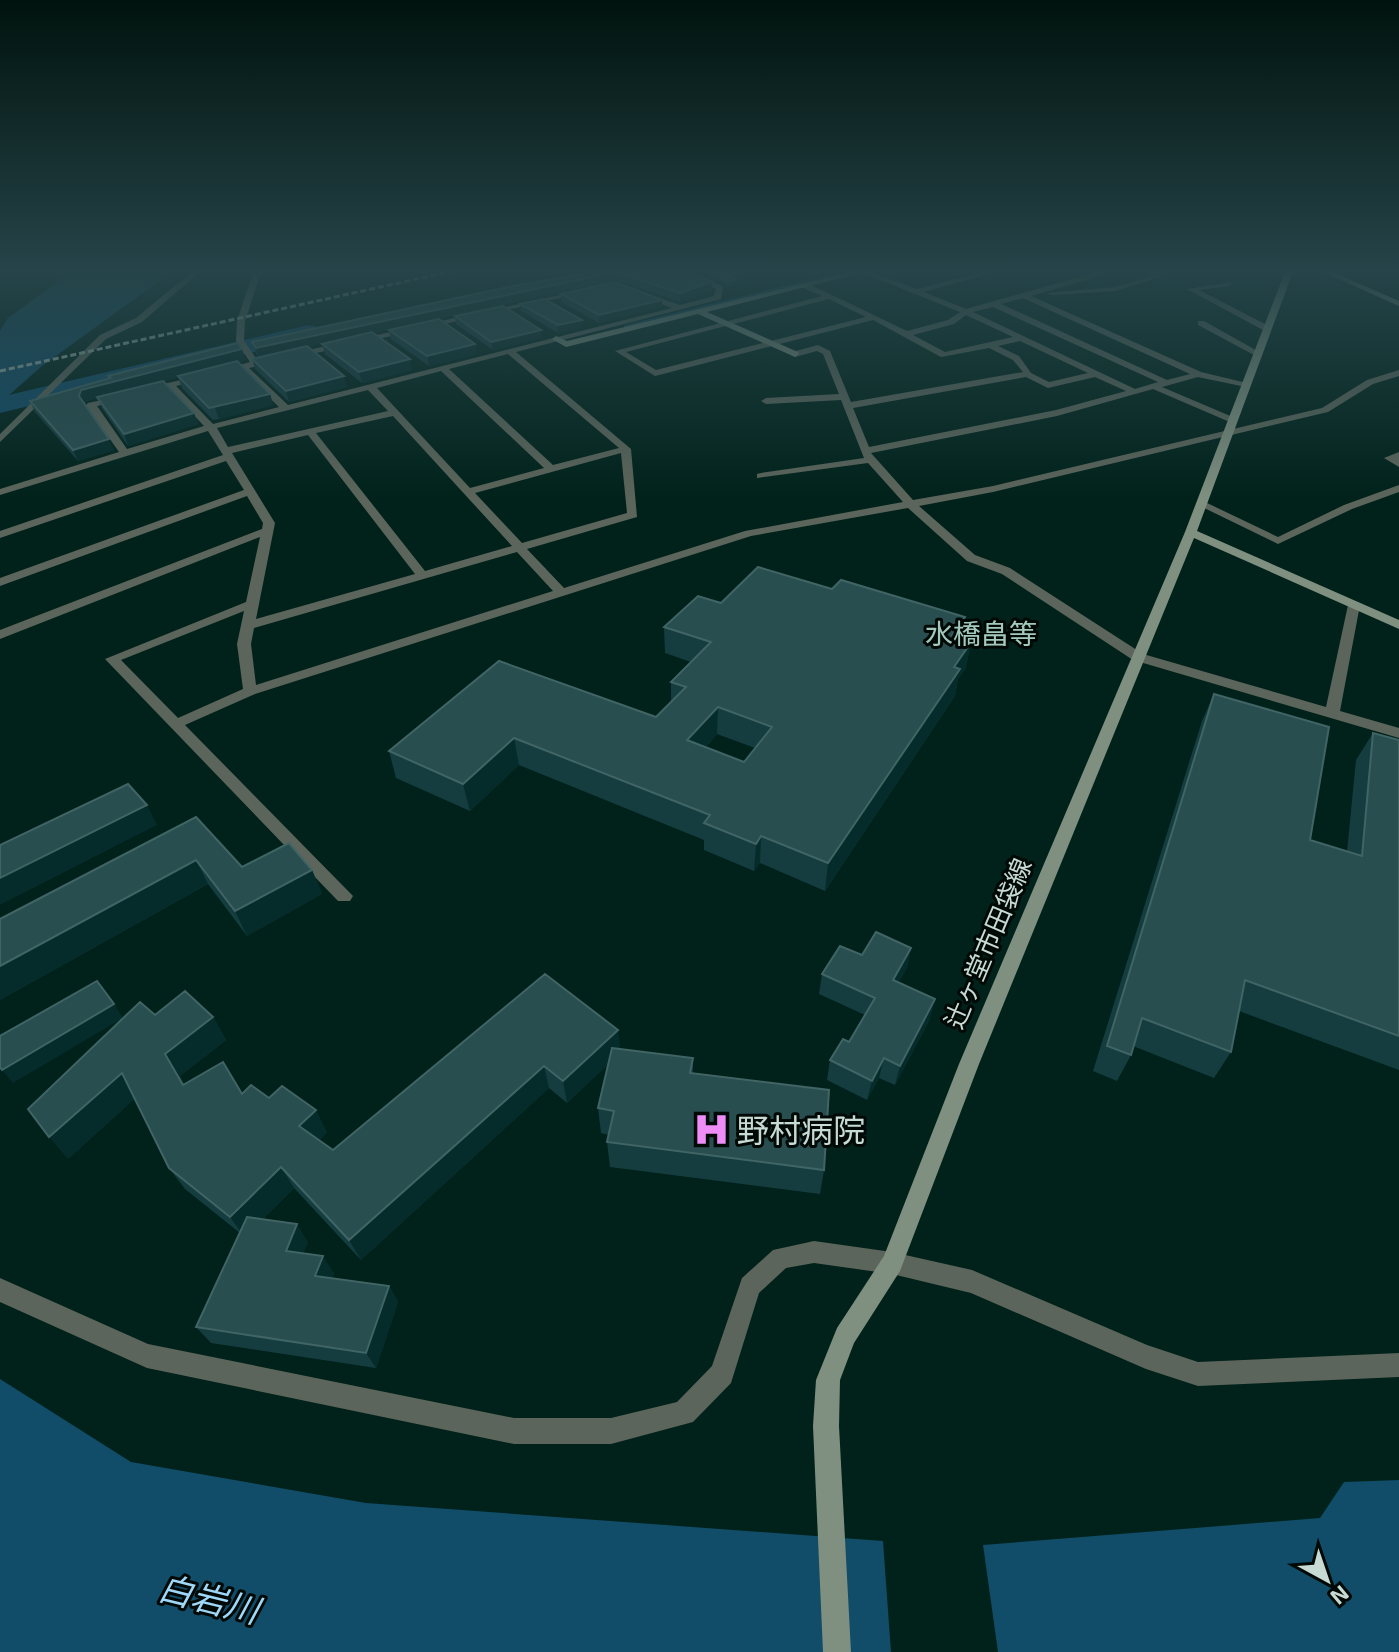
<svg xmlns="http://www.w3.org/2000/svg" width="1399" height="1652" viewBox="0 0 1399 1652" font-family="'Exo 2','Noto Sans JP',sans-serif">
<style>
.water{fill:#114c68}
.lines{fill:none;stroke-linecap:round;stroke-linejoin:round}
.stream{stroke:#114c68;stroke-width:4}
.river{fill:#114c68;fill-rule:evenodd}
.street{fill:#5c655b;fill-rule:evenodd}
.secondary{fill:#809080;fill-rule:evenodd}
.rail{stroke:#99b0a9;stroke-width:3;stroke-dasharray:6 3;stroke-linecap:butt}
.wall{fill:#153d40;fill-rule:evenodd}
.shaded-wall{fill:#052b2a}
.building{fill:#284e50;stroke:#416465;stroke-width:2;fill-rule:evenodd}
.labels{text-anchor:middle;dominant-baseline:central;stroke-width:6;stroke-linejoin:round;paint-order:stroke}
.street-label{font-size:26px;fill:#c7dad4;stroke:#000906}
.neighbourhood-label{font-size:28px;fill:#a3c9bd;stroke:#000906}
.near-poi-label{font-size:32px;fill:#c7dad4;stroke:#000906;text-anchor:start}
.near-water-label{font-size:34px;font-style:italic;fill:#a0d8f9;stroke:#000906}
</style>
<rect width="100%" height="100%" fill="#00221a"/>
<g class="water">
<polygon points="75,269 176,269 42,366 0,403 0,331 8,318"/>
<polygon points="0,1379 131,1462 366,1503 883,1541 891,1652 0,1652"/>
<polygon points="1399,1480 1399,1652 998,1652 983,1545 1320,1518 1344,1482"/>
</g>
<g class="lines">
<polyline class="stream" points="626,327 861,269"/>
<polygon class="river" points="309,325 317,327 320,332 317,337 0,413 0,397"/>
<g class="street">
<polygon points="0,269 6,269 0,274"/>
<polygon points="195,269 203,269 142,322 106,339 0,442 0,434 100,335 136,318"/>
<path d="M254 269H262L245 321 244 341 258 361 583 290 587 292 249 368 288 405 672 308 641 296V292L680 305 714 296 716 289 681 275V271L703 269 691 273 723 286 721 299 516 352 631 449 637 517 527 549 564 588 745 531 903 502 868 463 757 478V474L761 473 864 458 841 400 766 404 761 401 766 398 839 394 823 354 817 351 795 357 791 354 792 352 818 345 830 351 851 402 1023 372 1013 360 989 348 941 357 873 320 655 376 615 351 822 296 803 288V284H809L907 331 948 320 960 312 863 273V269L917 289 993 269H1006L924 292 966 309 1097 272 1093 269H1104L1107 274 1031 296 1201 372 1251 384 1246 387 1198 377 1162 387 1235 418V422L1232 423 1153 389 1057 416 871 453 913 500 993 486 1322 408 1367 380 1399 370V376L1373 384 1328 412 993 492 919 506 975 555 1010 568 1143 654 1326 707 1348 605 1350 602H1358L1360 605 1340 711 1399 728V738L1133 660 1002 574 967 561 908 508 751 536 255 694 185 725 353 896 350 901H338L105 659 246 602 260 537 0 639V630L262 529 263 523 247 496 0 586V578L244 490 226 461 0 538V531L223 455 208 431 0 495V489L119 452 86 405 88 403 122 396V400L97 406 127 449 204 426 168 388 146 392V388L203 375V379L176 386 213 424 279 407 241 370 223 374 219 371 250 362 236 341 237 321ZM1023 298 1190 374 1167 380 1001 304ZM829 299 866 317 656 370 626 352ZM993 307 1158 382 1135 389 973 312ZM966 315 1013 337 945 352 913 335 954 324ZM1020 341 1088 373 1049 382 1031 373 1019 356 998 346ZM508 354 619 448 553 465 449 369ZM441 371 544 468 470 488 377 388ZM1026 377 1048 388 1095 377 1126 391 1056 410 869 447 853 408ZM368 390 388 411 228 447 217 428ZM393 416 512 546 425 571 316 433ZM308 435 415 574 256 619 275 523 232 453ZM621 453 627 513 522 543 475 493ZM517 552 553 591 256 685 251 644 254 628ZM244 611 237 644 243 689 178 718 121 660Z"/>
<polygon points="1137,269 1148,269 1164,276 1115,291 1051,295 1047,293 1115,287 1152,276"/>
<polygon points="1233,282 1230,286 1199,290 1269,326 1269,330 1263,330 1187,289"/>
<polygon points="1198,321 1204,321 1261,353 1254,355 1198,325"/>
<polygon points="1399,452 1399,467 1384,458"/>
<polygon points="1399,485 1399,492 1352,509 1278,544 1196,504 1205,502 1278,537 1344,505"/>
<polygon points="814,1241 892,1252 972,1270 1147,1345 1198,1362 1399,1353 1399,1377 1198,1386 1146,1369 971,1293 892,1274 814,1263 786,1268 759,1293 731,1383 693,1422 611,1444 514,1444 147,1368 0,1302 0,1278 148,1344 514,1418 611,1418 677,1402 712,1366 742,1278 773,1250"/>
</g>
<g class="secondary">
<polygon points="864,269 877,269 707,312 798,352 799,354 795,357 698,314 566,347 552,339 556,336 567,341"/>
<polygon points="1286,269 1294,269 1197,531 1399,620 1399,629 1194,538 979,1064 900,1271 854,1343 840,1380 839,1426 851,1652 823,1652 813,1426 816,1380 837,1328 884,1256 959,1064 1185,532"/>
<polygon points="1316,269 1326,269 1399,301 1399,306"/>
</g>
<polyline class="rail" points="0,371 462,269"/>
</g>
<g class="wall">
<polygon points="608,269 712,291 680,302 616,280 258,357 255,351 252,342"/>
<polygon points="700,269 724,269 736,278 734,279 736,279 735,284 726,287 724,283 700,273"/>
<polygon points="561,294 662,300 662,307 599,323 561,302"/>
<polygon points="520,304 583,327 558,333 521,311"/>
<polygon points="455,316 541,338 493,350 456,324"/>
<polygon points="389,330 475,344 477,354 429,366 391,339"/>
<polygon points="322,344 410,359 412,370 362,383 325,354"/>
<polygon points="252,359 347,387 289,402 255,369"/>
<polygon points="245,360 237,362 270,394 273,405 219,419 213,420 182,388 178,377 164,381 194,413 198,424 128,446 102,408 98,398 86,401 85,404 114,450 78,461 35,412 30,401 109,379 108,376"/>
<path d="M832 589 965 617 961 638 966 668 958 679 955 696 825 891 760 863 754 871 704 850V840L519 765 470 811 396 778 389 751 656 717 671 702V682L691 662 665 653 664 627 721 603ZM717 734 755 748 744 762 706 747Z"/>
<polygon points="1214,694 1310,840 1347,852 1356,760 1373,733 1399,740 1399,1070 1239,1011 1231,1052 1214,1078 1133,1046 1131,1055 1117,1081 1093,1071 1202,721"/>
<polygon points="196,817 242,867 312,870 322,894 247,936 208,884 0,1000"/>
<polygon points="911,948 907,968 898,983 930,1019 895,1085 879,1078 867,1100 827,1080 830,1060 849,1042 865,1015 819,994 822,974"/>
<polygon points="545,974 620,1049 693,1058 693,1074 824,1170 820,1194 610,1167 607,1142 609,1135 601,1133 598,1108 608,1064 567,1103 549,1088 361,1260 294,1188 263,1219 308,1242 303,1253 334,1273 332,1278 389,1286 398,1302 376,1368 211,1343 196,1327 240,1233 185,1189 169,1168 134,1099 68,1159 155,1015 213,1017 226,1040 180,1076 184,1084 269,1098 327,1132 319,1140 333,1150"/>
</g>
<g class="shaded-wall">
<polygon points="616,272 616,280 258,357 256,348"/>
<polygon points="736,279 735,284 726,287 726,282"/>
<polygon points="712,282 712,291 680,302 680,293"/>
<polygon points="662,300 662,307 599,323 599,315"/>
<polygon points="582,320 583,327 558,333 558,325"/>
<polygon points="541,330 541,338 493,350 491,342"/>
<polygon points="475,344 477,354 429,366 427,356"/>
<polygon points="242,349 245,360 86,401 84,407 79,396 81,390"/>
<polygon points="410,359 412,370 362,383 359,372"/>
<polygon points="344,376 347,387 289,402 286,391"/>
<polygon points="270,394 273,405 219,419 215,408"/>
<polygon points="194,413 198,424 128,446 124,434"/>
<polygon points="109,439 114,450 78,461 73,450"/>
<polygon points="965,617 960,643 952,635"/>
<polygon points="972,641 966,668 958,679 955,696 825,891 828,863"/>
<polygon points="718,707 717,734 688,767 687,740"/>
<polygon points="514,738 519,765 470,811 463,784"/>
<polygon points="147,805 157,825 0,905 0,878"/>
<polygon points="761,836 760,863 754,871 756,844"/>
<polygon points="196,860 208,884 0,1000 0,966"/>
<polygon points="312,870 322,894 247,936 235,911"/>
<polygon points="911,948 907,968 889,1000 893,980"/>
<polygon points="935,999 930,1019 895,1085 900,1066"/>
<polygon points="114,1004 123,1018 13,1083 2,1070"/>
<polygon points="213,1017 226,1040 180,1076 198,1107 165,1054"/>
<polygon points="618,1030 621,1053 567,1103 563,1081"/>
<polygon points="884,1058 879,1078 867,1100 872,1081"/>
<polygon points="544,1066 549,1088 361,1260 349,1240"/>
<polygon points="122,1073 138,1096 68,1159 49,1137"/>
<polygon points="316,1110 327,1132 311,1148 299,1126"/>
<polygon points="281,1167 294,1188 245,1238 230,1217"/>
<polygon points="297,1224 308,1242 297,1268 286,1251"/>
<polygon points="323,1256 334,1273 326,1292 315,1276"/>
<polygon points="389,1286 398,1302 376,1368 366,1353"/>
</g>
<g class="building">
<polygon points="608,269 683,269 712,282 680,293 616,272 256,348 252,342 513,286"/>
<polygon points="702,269 724,269 736,273 727,276 736,279 726,282 724,278"/>
<polygon points="615,282 662,300 599,315 561,294"/>
<polygon points="544,299 582,320 558,325 520,304"/>
<polygon points="503,306 541,330 491,342 455,316"/>
<polygon points="439,319 475,344 427,356 389,330"/>
<polygon points="372,332 410,359 359,372 322,344"/>
<polygon points="238,343 242,349 81,390 79,396 109,439 73,450 30,401 111,378 108,376"/>
<polygon points="307,346 344,376 286,391 252,359"/>
<polygon points="237,361 270,394 209,408 178,376"/>
<polygon points="163,381 194,413 124,434 97,397"/>
<path d="M758 567 832 589 841 580 965 617 952 635 972 641 954 667 960 669 828 863 761 836 756 844 704 823 710 815 514 738 463 784 389 751 499 661 656 717 686 687 671 682 711 642 664 627 698 596 721 603ZM718 707 772 727 744 762 687 740Z"/>
<polygon points="1214,694 1329,727 1310,840 1362,856 1373,733 1399,740 1399,1036 1245,980 1231,1052 1142,1018 1131,1055 1107,1046"/>
<polygon points="128,784 147,805 0,878 0,845"/>
<polygon points="196,817 242,867 289,843 312,870 235,911 196,860 0,966 0,919"/>
<polygon points="876,932 911,948 893,980 935,999 900,1066 884,1058 872,1081 830,1060 843,1039 849,1042 875,998 822,974 840,946 862,955"/>
<polygon points="545,974 618,1030 563,1081 544,1066 349,1240 281,1167 230,1217 169,1168 122,1073 49,1137 28,1109 140,1002 155,1015 185,991 213,1017 165,1054 183,1085 223,1062 242,1094 251,1085 269,1098 282,1086 316,1110 299,1126 333,1150"/>
<polygon points="97,981 114,1004 2,1070 0,1067 0,1036"/>
<polygon points="612,1048 693,1058 690,1073 829,1090 824,1170 607,1142 614,1111 598,1108"/>
<polygon points="247,1217 297,1224 286,1251 323,1256 315,1276 389,1286 366,1353 196,1327"/>
</g>
<linearGradient id="sky" x2="0" y2="1"><stop stop-color="#00130e"/><stop offset="0.54" stop-color="#264449"/><stop offset="1" stop-color="#264449" stop-opacity="0"/></linearGradient>
<rect width="1399" height="501" fill="url(#sky)"/>
<defs>
<symbol id="hospital-bare" viewBox="-9 -9 18 18"><path d="M-5-5h3v3.5h4V-5h3V5h-3V1.5h-4V5h-3Z" fill="#ee8cf8" stroke="#000906" stroke-width="2.5" paint-order="stroke"/></symbol>
</defs>
<g fill-rule="evenodd">
<use href="#hospital-bare" x="686" y="1104" width="51" height="51"/>
</g>
<g class="labels">
<g class="street-label">
<text transform="translate(987 943) rotate(-67)">辻ヶ堂市田袋線</text>
</g>
<g class="neighbourhood-label">
<text x="981" y="633">水橋畠等</text>
</g>
<g class="near-poi-label">
<text x="737" y="1129">野村病院</text>
</g>
<g class="near-water-label">
<text transform="translate(209 1598) rotate(14)">白岩川</text>
</g>
</g>
<g transform="translate(1327 1580) rotate(140)" stroke="#000906" stroke-width="6" paint-order="stroke">
<path d="M0-6L14 30L0 20L-14 30Z" fill="#c7dad4"/>
<text y="-12" font-size="22" font-weight="bold" text-anchor="middle" fill="#c7dad4">N</text>
</g>
</svg>
